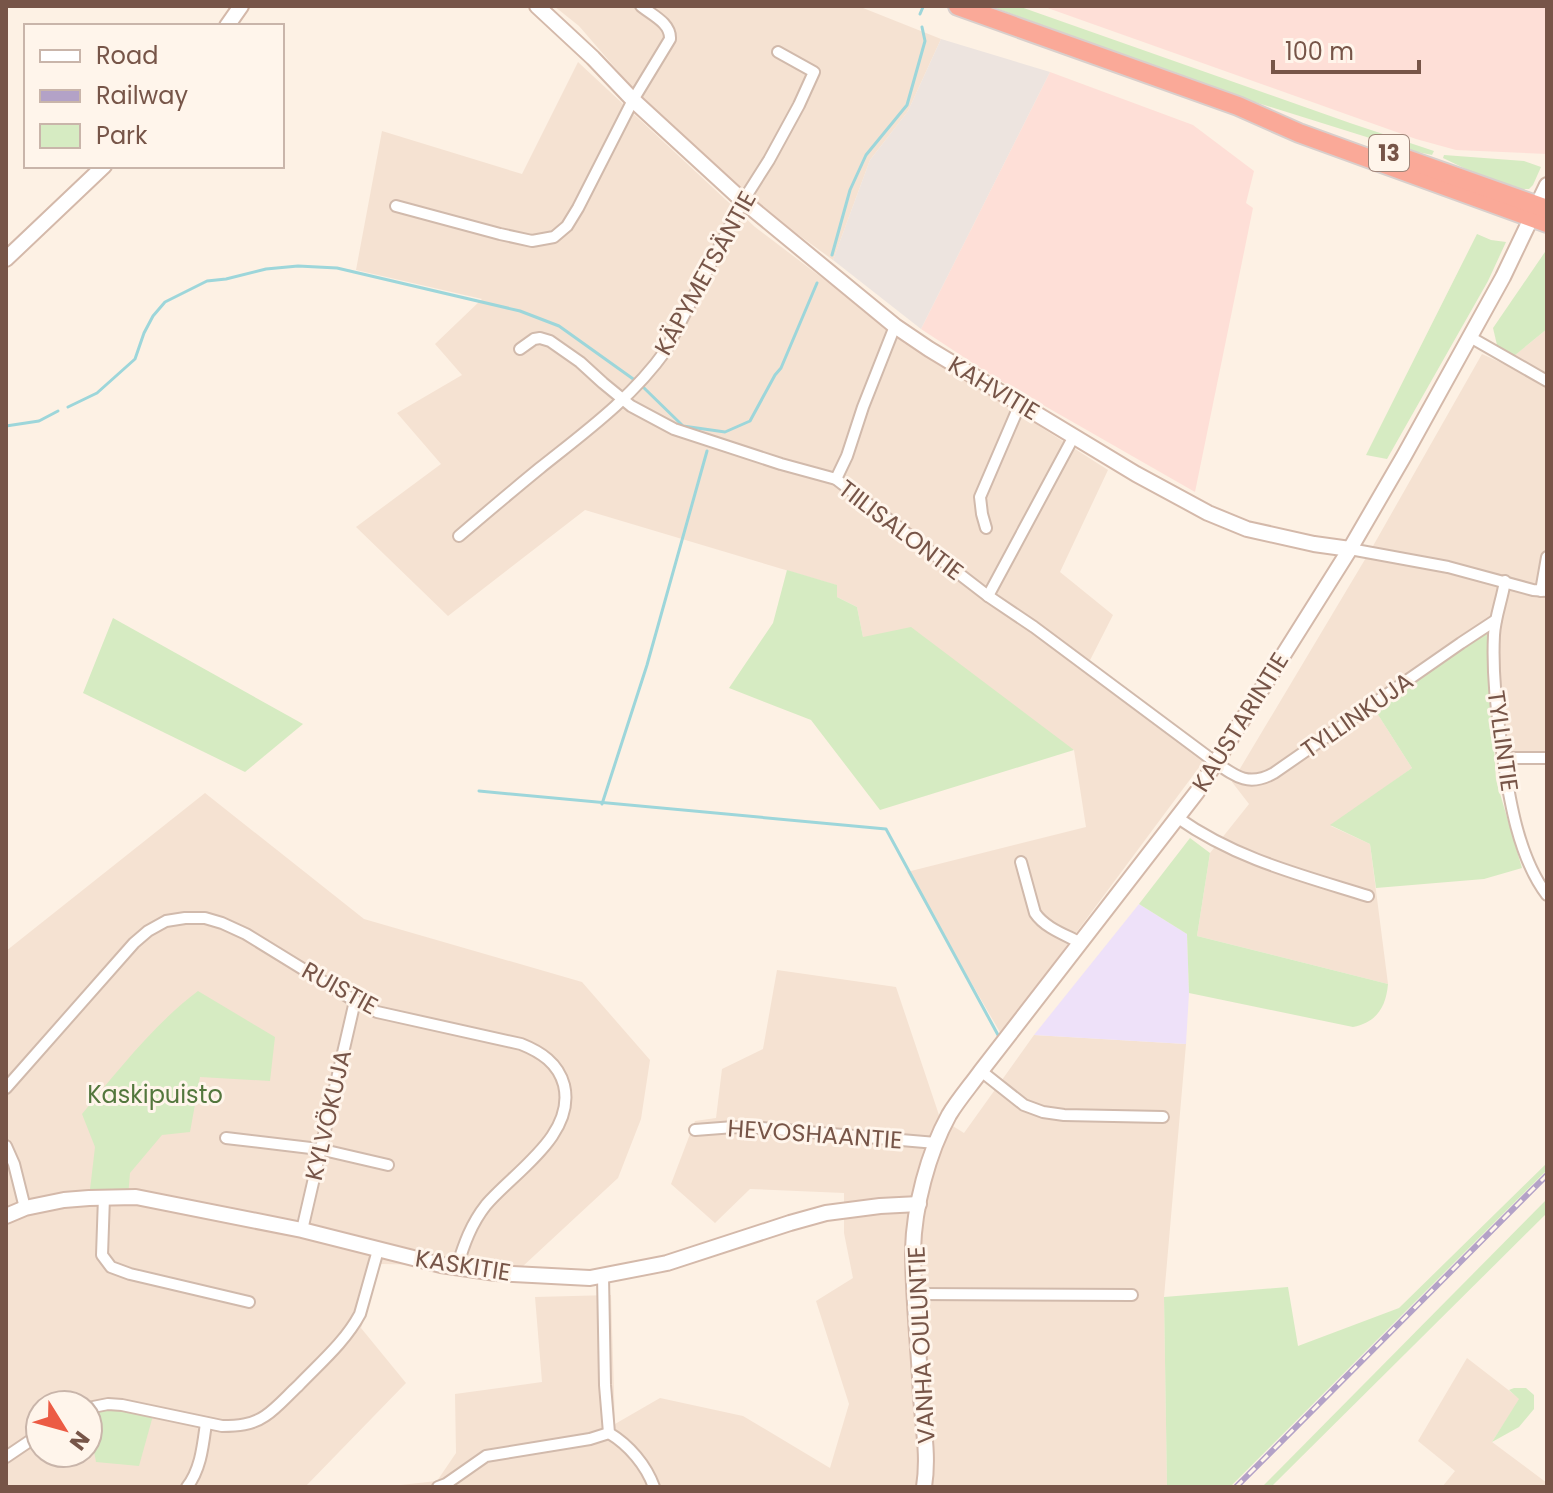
<svg xmlns="http://www.w3.org/2000/svg" width="1553" height="1493" viewBox="0 0 1553 1493" font-family="Poppins,sans-serif">
<style>
.residential{fill:#f5e2d2;fill-rule:evenodd}
.commercial{fill:#fedfd7}
.industrial{fill:#ede4df}
.education{fill:#eee1f9}
.green{fill:#d6ebc2}
.lines{fill:none;stroke-linecap:round;stroke-linejoin:round}
.stream{stroke:#9dd6da;stroke-width:3}
.street-casing{stroke:#d1baac;stroke-width:14}
.secondary-casing{stroke:#d4b9aa;stroke-width:18}
.highway-casing{stroke:#d9cfcc;stroke-width:22}
.street{stroke:#fff;stroke-width:10}
.secondary{stroke:#fff;stroke-width:14}
.highway{stroke:#faa998;stroke-width:18}
.rail-casing{stroke:#b3a2c7;stroke-width:6}
.rail{stroke:#fff5eb;stroke-width:3;stroke-dasharray:9;stroke-linecap:butt}
.labels{text-anchor:middle;dominant-baseline:central;stroke-width:6;stroke-linejoin:round;paint-order:stroke}
.shield{fill:#fff5eb;stroke:#a08579;stroke-width:2}
.shield-label{font-size:22px;font-weight:bold;fill:#775548}
.street-label{font-size:24px;fill:#775548;stroke:#fff5eb}
.park-label{font-size:24px;fill:#53773d;stroke:#fff5eb}
</style>
<rect width="100%" height="100%" fill="#fdf1e4"/>
<g class="residential">
<polygon points="554,6 858,6 941,39 908,111 870,160 833,260 767,212 715,167 643,100 579,26"/>
<polygon points="578,62 755,227 904,340 1108,470 1060,572 1113,615 1084,672 1203,762 1001,1034 907,872 1086,827 1074,750 863,637 857,607 837,597 836,585 585,510 448,616 356,527 441,464 397,413 462,375 435,344 482,299 356,270 382,131 522,174"/>
<polygon points="1547,329 1547,752 1494,751 1486,633 1375,710 1412,768 1331,826 1370,844 1388,984 1197,936 1210,853 1249,804 1232,782 1373,546 1482,354 1504,364"/>
<path d="M205 793 364 919 582 982 650 1060 641 1119 618 1178 522 1267 381 1264 361 1328 406 1383 305 1487H6V951ZM40 1405H88V1453H40Z"/>
<polygon points="777,970 896,987 940,1118 964,1133 1034,1035 1186,1044 1164,1297 1167,1487 382,1487 437,1481 456,1453 455,1394 542,1382 535,1297 611,1295 615,1424 660,1398 743,1416 830,1468 849,1404 816,1301 853,1278 844,1233 844,1193 750,1189 715,1223 671,1184 695,1121 716,1118 722,1069 763,1049"/>
<polygon points="1467,1358 1520,1399 1492,1442 1547,1483 1547,1487 1442,1487 1455,1471 1418,1441"/>
</g>
<g class="commercial">
<polygon points="1042,6 1547,6 1547,154 1456,150 1416,139"/>
<polygon points="1050,72 1193,125 1254,171 1246,203 1253,208 1195,492 994,377 921,329"/>
</g>
<polygon class="industrial" points="941,39 1050,72 921,329 833,260 870,160 908,111"/>
<polygon class="education" points="1139,904 1187,934 1189,993 1186,1044 1034,1035"/>
<g class="green">
<polygon points="990,6 1018,6 1350,123 1434,151 1432,155 1408,150 1242,98"/>
<polygon points="1444,155 1524,161 1541,167 1533,185 1529,189 1512,189 1499,185 1443,158"/>
<polygon points="1477,234 1491,240 1506,242 1488,281 1387,459 1366,455"/>
<polygon points="1547,249 1547,329 1514,356 1497,345 1493,328"/>
<polygon points="787,570 837,585 837,597 857,607 863,637 911,627 1074,750 880,810 811,720 729,688 773,623"/>
<polygon points="113,618 303,724 245,772 83,693"/>
<polygon points="1487,632 1496,780 1522,868 1484,879 1376,888 1370,844 1330,825 1412,768 1375,710"/>
<path d="M1190 838 1210 853 1197 936 1388 984C1386 1007 1377 1022 1353 1027L1189 993 1187 934 1139 904Z"/>
<path d="M198 991 275 1037 270 1081 200 1077 190 1132 162 1135 130 1173 128 1197 89 1198 95 1147 82 1114C116 1073 155 1023 198 991Z"/>
<polygon points="1547,1163 1547,1170 1230,1487 1167,1487 1164,1297 1288,1287 1298,1346 1399,1308"/>
<polygon points="1547,1199 1547,1213 1271,1487 1262,1487"/>
<polygon points="1514,1388 1526,1388 1534,1395 1534,1409 1519,1427 1492,1442 1519,1399 1509,1390"/>
<polygon points="108,1404 154,1412 139,1466 96,1462 88,1420 88,1409"/>
</g>
<g class="lines">
<g class="stream">
<polyline points="920,14 923,7"/>
<polyline points="832,255 850,190 866,155 907,105 925,41 922,27"/>
<polyline points="642,386 683,426 725,432 750,421 775,375 781,368 817,283"/>
<polyline points="68,407 97,393 135,359 144,333 153,316 165,302 207,281 226,279 266,269 298,266 337,268 520,311 559,326 636,381"/>
<polyline points="6,426 39,421 58,411"/>
<polyline points="479,791 886,829 998,1035"/>
<polyline points="602,804 647,665 707,451"/>
</g>
<defs>
<g id="street">
<path d="M396 206 500 234 532 241 554 237 567 226 578 208 633 100 670 39C671 23 652 15 641 6"/>
<polyline points="1470,337 1547,381"/>
<path d="M520 349 534 339 540 338 550 341 580 362 603 383 631 406 674 429 781 464 836 479 988 596 1034 627 1215 762C1236 777 1249 787 1274 773L1461 643 1496 620"/>
<polyline points="836,479 847,456 863,407 895,326"/>
<polyline points="986,528 982,514 980,497 1020,404"/>
<path d="M459 536C486 513 513 490 540 468 585 432 632 398 666 350L743 201 769 160 799 105 814 72 778 52"/>
<polyline points="1350,549 1448,567 1533,590 1547,591"/>
<path d="M1505 581C1502 600 1495 617 1494 635 1492 674 1497 712 1502 751 1509 797 1518 857 1547 895"/>
<polyline points="1541,591 1547,557"/>
<polyline points="988,596 1074,436"/>
<polyline points="1503,758 1547,758"/>
<path d="M1178 818C1236 859 1301 875 1368 896"/>
<path d="M1021 862 1035 913C1045 928 1066 935 1081 943"/>
<polyline points="981,1071 1024,1105 1043,1112 1064,1115 1163,1117"/>
<path d="M6 1088 134 943 148 931 166 921 185 918H205L222 923 246 934 355 1001 377 1012 521 1044C541 1052 558 1063 564 1085 576 1135 514 1172 486 1205 471 1224 464 1244 457 1267"/>
<polyline points="695,1130 734,1127 761,1128 936,1143"/>
<polyline points="226,1138 319,1149 388,1165"/>
<polyline points="6,1146 14,1164 25,1208"/>
<polyline points="104,1197 102,1255 111,1267 130,1274 249,1302"/>
<polyline points="302,1230 355,1001"/>
<path d="M603 1276 605 1385 609 1433C629 1445 646 1465 654 1487"/>
<polyline points="915,1294 1132,1295"/>
<path d="M88 1408 108 1404 122 1405 222 1426C237 1426 252 1425 265 1416 277 1408 287 1396 298 1386 320 1363 345 1342 360 1314L378 1250"/>
<polyline points="6,1457 40,1434"/>
<path d="M187 1487C201 1469 203 1445 206 1423"/>
<polyline points="438,1487 446,1484 486,1456 590,1439 609,1433"/>
</g>
<g id="secondary">
<polyline points="537,6 593,58 633,100 743,201 895,326 929,349 1136,474 1208,513 1247,529 1314,544 1350,549"/>
<polyline points="227,26 241,6"/>
<polyline points="6,259 104,166"/>
<polyline points="6,1216 25,1208 64,1200 89,1198 136,1197 302,1230 441,1265 496,1273 590,1278 667,1263 790,1223 826,1213 880,1206 919,1204"/>
<path d="M924 1487C929 1456 923 1427 921 1396 919 1348 913 1299 913 1250 914 1207 928 1153 949 1115 958 1100 971 1085 981 1071L1197 792 1350 549 1404 456 1503 277 1547 185"/>
</g>
<g id="highway">
<polyline points="958,6 1238,106 1299,133 1547,223"/>
<polyline points="1395,155 1547,209"/>
</g>
</defs>
<use href="#street" class="street-casing"/>
<use href="#secondary" class="secondary-casing"/>
<use href="#highway" class="highway-casing"/>
<use href="#street" class="street"/>
<use href="#secondary" class="secondary"/>
<use href="#highway" class="highway"/>
<defs>
<polyline id="rail" points="1236,1487 1547,1175"/>
</defs>
<use href="#rail" class="rail-casing"/>
<use href="#rail" class="rail"/>
</g>
<g class="labels">
<rect class="shield" x="1369" y="135" width="40" height="36" rx="6"/>
<g class="shield-label">
<text x="1389" y="153">13</text>
</g>
<g class="street-label">
<text transform="translate(705 273) rotate(-61)">KÄPYMETSÄNTIE</text>
<text transform="translate(994 388) rotate(31)">KAHVITIE</text>
<text transform="translate(901 530) rotate(37)">TIILISALONTIE</text>
<text transform="translate(1357 715) rotate(-35)">TYLLINKUJA</text>
<text transform="translate(1240 722) rotate(-58)">KAUSTARINTIE</text>
<text transform="translate(1503 741) rotate(82)">TYLLINTIE</text>
<text transform="translate(340 988) rotate(29)">RUISTIE</text>
<text transform="translate(328 1115) rotate(-77)">KYLVÖKUJA</text>
<text transform="translate(815 1134) rotate(4)">HEVOSHAANTIE</text>
<text transform="translate(463 1265) rotate(9)">KASKITIE</text>
<text transform="translate(921 1345) rotate(-93)">VANHA OULUNTIE</text>
</g>
<g class="park-label">
<text x="155" y="1094">Kaskipuisto</text>
</g>
</g>
<rect width="1553" height="1493" fill="none" stroke="#775548" stroke-width="16"/>
<rect x="24" y="24" width="260" height="144" fill="#fff5eb" stroke="#c9b5aa" stroke-width="2"/>
<rect x="40" y="50" width="40" height="12" fill="#ffffff" stroke="#c9b5aa" stroke-width="2"/>
<text x="96" y="64" font-size="24" fill="#775548">Road</text>
<rect x="40" y="90" width="40" height="12" fill="#b3a2c7" stroke="#c9b5aa" stroke-width="2"/>
<text x="96" y="104" font-size="24" fill="#775548">Railway</text>
<rect x="40" y="124" width="40" height="24" fill="#d6ebc2" stroke="#c9b5aa" stroke-width="2"/>
<text x="96" y="144" font-size="24" fill="#775548">Park</text>
<g transform="translate(64 1429) rotate(127)"><circle r="38" fill="#fff5eb" stroke="#c9b5aa" stroke-width="2"/>
<path d="M0-6L14 30L0 20L-14 30Z" fill="#ec5b44"/>
<text y="-12" font-size="22" font-weight="bold" text-anchor="middle" fill="#775548">N</text>
</g>
<path d="M1273 60v12h146v-12" fill="none" stroke="#775548" stroke-width="4"/>
<text x="1285" y="60" font-size="24" fill="#775548" stroke="#fff5eb" stroke-width="6" paint-order="stroke">100 m</text>
</svg>
